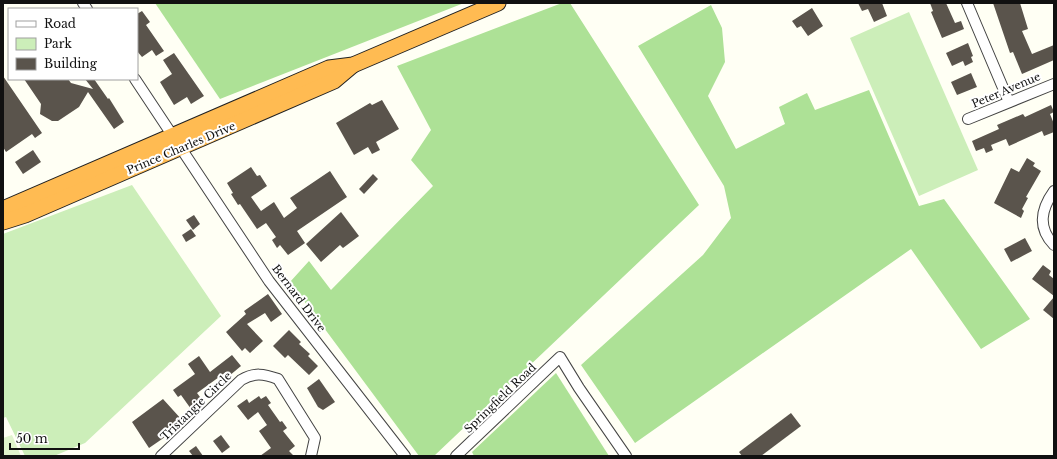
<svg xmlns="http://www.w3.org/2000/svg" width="1057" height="459" viewBox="0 0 1057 459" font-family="'Libre Baskerville',serif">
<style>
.green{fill:#cceeb9}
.forest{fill:#ade196}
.pitch{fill:#e0f4cc}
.building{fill:#5a544c}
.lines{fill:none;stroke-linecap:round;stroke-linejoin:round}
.minor-casing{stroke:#444;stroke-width:12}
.highway-casing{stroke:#222;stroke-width:17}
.minor{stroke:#fff;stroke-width:10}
.highway{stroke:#ffbb52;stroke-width:15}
.labels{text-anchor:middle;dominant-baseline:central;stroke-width:4;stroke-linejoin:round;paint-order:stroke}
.street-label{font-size:11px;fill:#111;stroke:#fff}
</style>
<rect width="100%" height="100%" fill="#fffff4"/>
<g class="green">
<polygon points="909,12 978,170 919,196 850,38"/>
<polygon points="132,185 221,316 85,443 54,456 25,456 6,417 3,418 3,234"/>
</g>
<g class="forest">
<polygon points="155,3 464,3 220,99"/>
<polygon points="562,3 570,3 699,205 434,456 419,456 290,282 309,261 331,290 433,186 411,160 431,130 397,66"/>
<polygon points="711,5 722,28 725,62 708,96 736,149 785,124 779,107 807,93 815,110 869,90 919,206 944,199 1030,319 981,349 911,249 635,443 581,365 703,255 731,218 724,186 638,46"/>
<polygon points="556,373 609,456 474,456 472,452"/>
</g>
<polygon class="pitch" points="12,435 21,456 3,456 3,438"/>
<g class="building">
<polygon points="858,3 882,3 887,16 874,22 868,9 862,11"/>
<polygon points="930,3 946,3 955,23 961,21 964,29 942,38 931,12 933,11"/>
<polygon points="993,3 1020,3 1028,29 1022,31 1032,54 1054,45 1054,60 1022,74 1013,52 1010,53"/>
<polygon points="812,8 823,26 808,36 801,26 797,28 792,21"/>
<polygon points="142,11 150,22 146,25 164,51 156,56 152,50 142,57 137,51 137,14"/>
<polygon points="968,43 973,56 971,57 973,62 965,66 963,61 952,66 946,53"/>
<polygon points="174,53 204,96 191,104 187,97 174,105 160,82 172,74 163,60"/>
<polygon points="971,73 977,87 957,95 951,82"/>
<polygon points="3,76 42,133 35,138 32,134 6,152 3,147"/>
<polygon points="24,79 68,79 71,83 93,89 85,79 94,79 108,99 109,98 124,122 114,129 88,92 79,107 58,121 52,121 40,114 41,104"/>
<polygon points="382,100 399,129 376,142 380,150 372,154 368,147 354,155 336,123 370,103 372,105"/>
<polygon points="1051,105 1054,112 1050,114 1054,124 1054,132 1044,136 1042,131 1009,146 1006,139 991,145 993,150 986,153 984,148 976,151 972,141 999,129 997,125 1023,114 1025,117"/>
<polygon points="33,150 41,162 23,174 15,162"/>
<polygon points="1027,158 1035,163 1033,166 1041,171 1026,197 1028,198 1022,209 1024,211 1021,218 994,203 1011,168 1019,172"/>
<polygon points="251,167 257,176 260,175 267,186 251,197 261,211 274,202 284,218 297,208 290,198 330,171 347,197 297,231 305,243 288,255 280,245 277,248 272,240 276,237 266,223 257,229 240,204 238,205 231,194 233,193 227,183"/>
<polygon points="373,174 378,179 364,194 359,189"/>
<polygon points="341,212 359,236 343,248 340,245 321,262 306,244"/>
<polygon points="194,215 200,224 193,230 186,220"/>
<polygon points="191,229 196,236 186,242 182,235"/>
<polygon points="1025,238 1032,251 1011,262 1004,249"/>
<polygon points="1043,265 1051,271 1049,275 1054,279 1054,296 1032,279"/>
<polygon points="268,294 282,314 271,322 265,313 247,324 263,341 250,353 245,348 242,351 226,332 246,314 244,311"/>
<polygon points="1054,297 1054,319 1043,310"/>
<polygon points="289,330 301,342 299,344 310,354 308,356 318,366 309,375 288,355 285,358 273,346"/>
<polygon points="232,355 241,366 229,376 226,372 197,393 203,401 191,409 181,395 178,397 173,390 195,374 188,364 199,356 210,372"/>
<polygon points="319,379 335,402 323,410 318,407 307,388"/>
<polygon points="259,396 261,399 266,396 271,403 268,405 280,422 282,421 287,428 283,431 295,446 289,451 294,456 260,456 271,448 259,431 267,425 258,412 248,420 237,406 247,399 249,403"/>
<polygon points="163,399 182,420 164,436 165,437 149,448 132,422"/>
<polygon points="791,413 801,426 761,456 742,456 739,452"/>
<polygon points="221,435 230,447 222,453 213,441"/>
<polygon points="196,446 203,456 193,456 189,451"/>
</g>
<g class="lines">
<defs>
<g id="minor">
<polyline points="83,3 87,9"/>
<polyline points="967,3 1009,102"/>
<polyline points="135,79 269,281 405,456"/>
<polyline points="968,119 1054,84"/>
<path d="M1054 191C1041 209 1037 227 1054 245"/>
<path d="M161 456 241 380C254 372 264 374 278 379L315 438 311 456"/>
<polyline points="456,456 560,357 579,388 626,456"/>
</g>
<g id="highway">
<polyline points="3,209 329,68 353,65 498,3"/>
<polyline points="3,222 25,215 334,81 353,65"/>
</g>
</defs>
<use href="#minor" class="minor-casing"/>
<use href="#highway" class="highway-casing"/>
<use href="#minor" class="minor"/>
<use href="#highway" class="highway"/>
</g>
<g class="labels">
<g class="street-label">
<text transform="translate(1006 90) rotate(-23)">Peter Avenue</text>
<text transform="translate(181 148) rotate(-23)">Prince Charles Drive</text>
<text transform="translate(299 298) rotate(53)">Bernard Drive</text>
<text transform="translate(500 398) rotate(-44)">Springfield Road</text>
<text transform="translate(196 406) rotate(-44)">Tristangie Circle</text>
</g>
</g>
<rect width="1057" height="459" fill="none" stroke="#111111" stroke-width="8"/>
<rect x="8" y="8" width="130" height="72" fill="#ffffff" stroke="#a0a0a0"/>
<rect x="16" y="21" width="20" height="6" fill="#ffffff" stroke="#a0a0a0"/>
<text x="44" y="28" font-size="12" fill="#111111">Road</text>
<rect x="16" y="38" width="20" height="12" fill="#cceeb9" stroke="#a0a0a0"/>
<text x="44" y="48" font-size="12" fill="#111111">Park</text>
<rect x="16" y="58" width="20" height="12" fill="#5a544c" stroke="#a0a0a0"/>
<text x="44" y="68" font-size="12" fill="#111111">Building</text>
<path d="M10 443v6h69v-6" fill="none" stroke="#111111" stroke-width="2"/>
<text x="16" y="443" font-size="12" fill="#111111" stroke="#ffffff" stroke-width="3" paint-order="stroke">50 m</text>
</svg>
